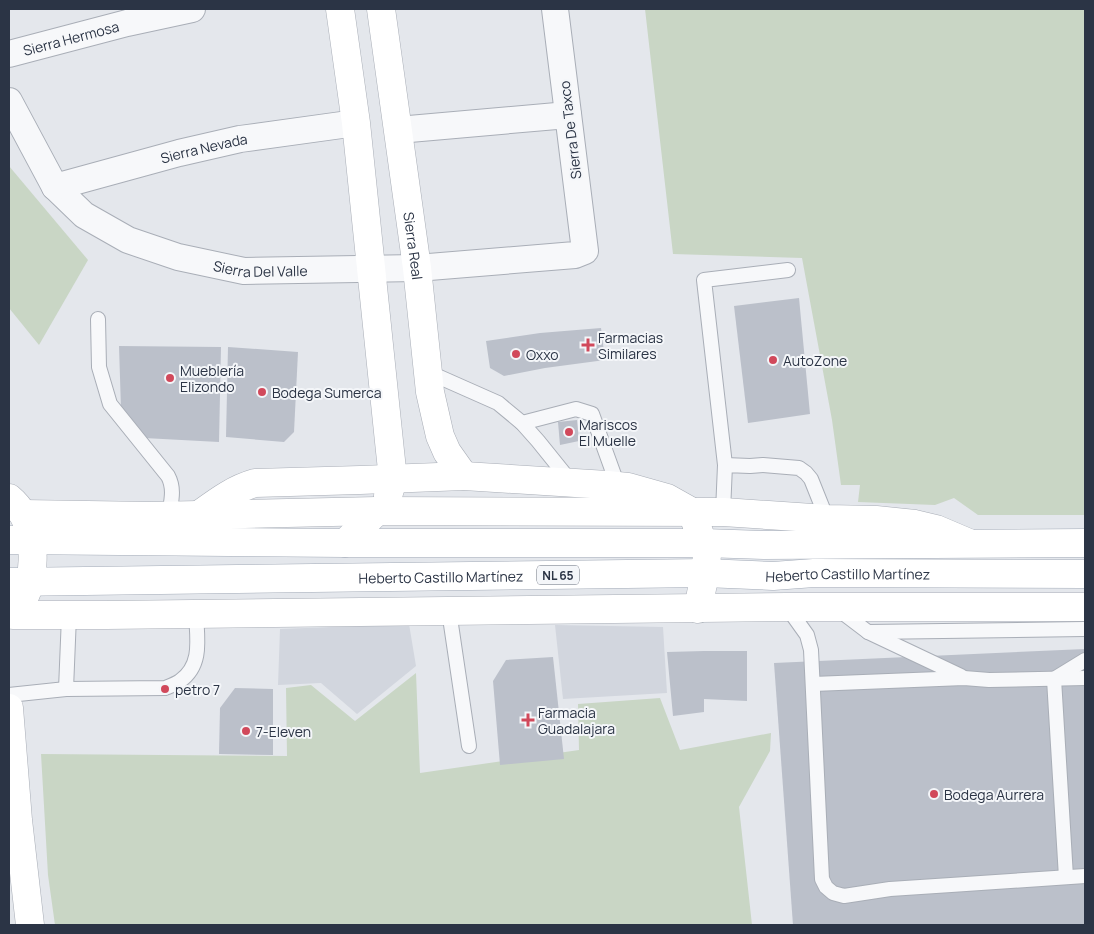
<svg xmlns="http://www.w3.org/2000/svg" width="1094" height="934" viewBox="0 0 1094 934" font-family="Manrope,sans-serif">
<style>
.built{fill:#d2d6de}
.green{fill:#c9d6c5}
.building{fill:#bbc0ca}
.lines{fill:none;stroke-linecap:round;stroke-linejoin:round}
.lane-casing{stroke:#a9aeb7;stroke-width:16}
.street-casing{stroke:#a9aeb7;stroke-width:28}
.secondary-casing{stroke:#a9aeb7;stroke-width:29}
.primary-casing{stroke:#a3abb8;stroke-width:29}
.lane{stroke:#f7f8fa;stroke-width:14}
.street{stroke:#f7f8fa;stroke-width:26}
.secondary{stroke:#fff;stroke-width:28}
.primary{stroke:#fff;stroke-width:28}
.poi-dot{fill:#d1495b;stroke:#f4f6f9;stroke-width:2}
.labels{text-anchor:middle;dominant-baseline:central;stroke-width:4;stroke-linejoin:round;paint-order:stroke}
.shield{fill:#f4f6f9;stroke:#676e7b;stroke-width:1}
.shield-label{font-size:12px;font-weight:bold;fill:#2b3445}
.street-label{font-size:14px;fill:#2b3445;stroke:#f4f6f9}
.poi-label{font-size:14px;fill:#2b3445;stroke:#f4f6f9;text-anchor:start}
</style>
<rect width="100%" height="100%" fill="#e4e7ec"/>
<g class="built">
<polygon points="409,624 416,666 357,714 321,683 278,685 280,629"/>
<polygon points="555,625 663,627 667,693 563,699"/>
</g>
<g class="green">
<polygon points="645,9 1085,9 1085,515 978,515 954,498 935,505 858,502 860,485 841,485 832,420 802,258 673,254"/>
<polygon points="9,166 88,260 39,345 9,308"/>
<polygon points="416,673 420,773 579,750 578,704 660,698 680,750 771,733 770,751 739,807 752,925 55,925 48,875 41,754 287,756 286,688 311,685 355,721"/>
</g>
<g class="building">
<polygon points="799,298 810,414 748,423 734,306"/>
<polygon points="601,328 605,360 545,368 504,376 490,368 486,341 540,333"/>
<polygon points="119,346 221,347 219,442 144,438 121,409"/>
<polygon points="228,347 298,352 294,432 284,442 226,437"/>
<polygon points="577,420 579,441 560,445 558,422"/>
<polygon points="1085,649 1085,925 793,925 774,663"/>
<polygon points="704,651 747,651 747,701 704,699 704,712 673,716 667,652"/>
<polygon points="553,657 564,759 500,765 493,681 506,660"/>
<polygon points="235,688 273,689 273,755 219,754 220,708"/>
</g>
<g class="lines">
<defs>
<g id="lane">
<path d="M98 319 99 367 110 404 168 476C175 489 171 502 169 515"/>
<polyline points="428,372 498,403 522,423 538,441 571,482"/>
<polyline points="522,423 576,409 592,414 618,486"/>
<polyline points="725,465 704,280 788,270"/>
<polyline points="723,512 725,465 750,466 763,465 799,468 806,473 811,479 827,519"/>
<polyline points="787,607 807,635 811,650 822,879 826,887 833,893 844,896 890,889 951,885 1085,876"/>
<polyline points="839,610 868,632 961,676"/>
<polyline points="449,611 469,746"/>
<path d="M69 616 66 689 165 688C170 686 176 684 180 681 203 665 197 638 196 614"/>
<polyline points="868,632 1085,629"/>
<polyline points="813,684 964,678 989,680 1085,678"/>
<polyline points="9,695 66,689"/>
<polyline points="1066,877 1054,679 1085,660"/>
</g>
<g id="street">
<path id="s1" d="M9 54 127 23 192 9"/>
<path id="s2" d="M9 101 55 187 84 215 128 240 178 257 244 271 417 268 575 255 585 251 555 9"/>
<polyline points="398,130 568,115"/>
<path id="s3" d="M55 187 179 153 240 139 356 123"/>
</g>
<g id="secondary">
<polyline points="340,9 356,123 390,451 393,479 388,496"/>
<path id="s4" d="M381 9 417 268 430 392 440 436 447 452 464 476"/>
<path d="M9 498C15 503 20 509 24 516 36 540 36 580 21 603"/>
<polyline points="23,514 152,516 377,511 723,512 827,519 876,520 915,524 936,529 969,543"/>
<path d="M200 514C218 501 234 489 255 483L360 480 464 476 607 485 628 487 667 498 692 512 707 555 705 573 698 609"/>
<polyline points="13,615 106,615 787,607 1085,607"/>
<polyline points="9,708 18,820 30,925"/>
</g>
<g id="primary">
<polyline points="9,540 345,543 704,543 764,545 1085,543"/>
<polyline points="345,543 377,511"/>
<path id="s5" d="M9 582 705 573 773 576 814 573 1085 574"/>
</g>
</defs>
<use href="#lane" class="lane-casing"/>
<use href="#street" class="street-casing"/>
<use href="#secondary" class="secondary-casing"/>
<use href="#primary" class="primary-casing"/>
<use href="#lane" class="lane"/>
<use href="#street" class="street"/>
<use href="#secondary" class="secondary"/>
<use href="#primary" class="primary"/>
</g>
<g class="poi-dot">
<path d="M585.5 337.5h5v5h5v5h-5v5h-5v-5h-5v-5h5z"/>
<circle cx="516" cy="354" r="5"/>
<circle cx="773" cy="360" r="5"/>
<circle cx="170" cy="378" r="5"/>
<circle cx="262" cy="392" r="5"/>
<circle cx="569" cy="432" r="5"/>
<circle cx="165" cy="689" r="5"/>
<path d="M525.5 712.5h5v5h5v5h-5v5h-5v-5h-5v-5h5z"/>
<circle cx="246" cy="731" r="5"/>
<circle cx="934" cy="794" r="5"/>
</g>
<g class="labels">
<rect class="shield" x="537" y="565.5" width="42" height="19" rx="4"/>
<g class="shield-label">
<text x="558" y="575">NL 65</text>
</g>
<g class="street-label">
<text stroke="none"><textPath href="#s1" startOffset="64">Sierra Hermosa</textPath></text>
<text transform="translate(570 130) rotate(-97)">Sierra De Taxco</text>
<text stroke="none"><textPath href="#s3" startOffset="154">Sierra Nevada</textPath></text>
<text stroke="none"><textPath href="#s4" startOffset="239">Sierra Real</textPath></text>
<text stroke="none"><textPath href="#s2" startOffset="325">Sierra Del Valle</textPath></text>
<text stroke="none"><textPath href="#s5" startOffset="839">Heberto Castillo Martínez</textPath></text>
<text stroke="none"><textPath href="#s5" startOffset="432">Heberto Castillo Martínez</textPath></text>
</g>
<g class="poi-label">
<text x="598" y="337">Farmacias<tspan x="598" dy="16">Similares</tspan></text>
<text x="526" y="354">Oxxo</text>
<text x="783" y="360">AutoZone</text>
<text x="180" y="370">Mueblería<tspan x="180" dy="16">Elizondo</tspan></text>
<text x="272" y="392">Bodega Sumerca</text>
<text x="579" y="424">Mariscos<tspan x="579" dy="16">El Muelle</tspan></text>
<text x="175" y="689">petro 7</text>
<text x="538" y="712">Farmacia<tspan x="538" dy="16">Guadalajara</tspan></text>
<text x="256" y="731">7-Eleven</text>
<text x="944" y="794">Bodega Aurrera</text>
</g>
</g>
<rect width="1094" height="934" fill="none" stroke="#2b3445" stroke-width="20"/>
</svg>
